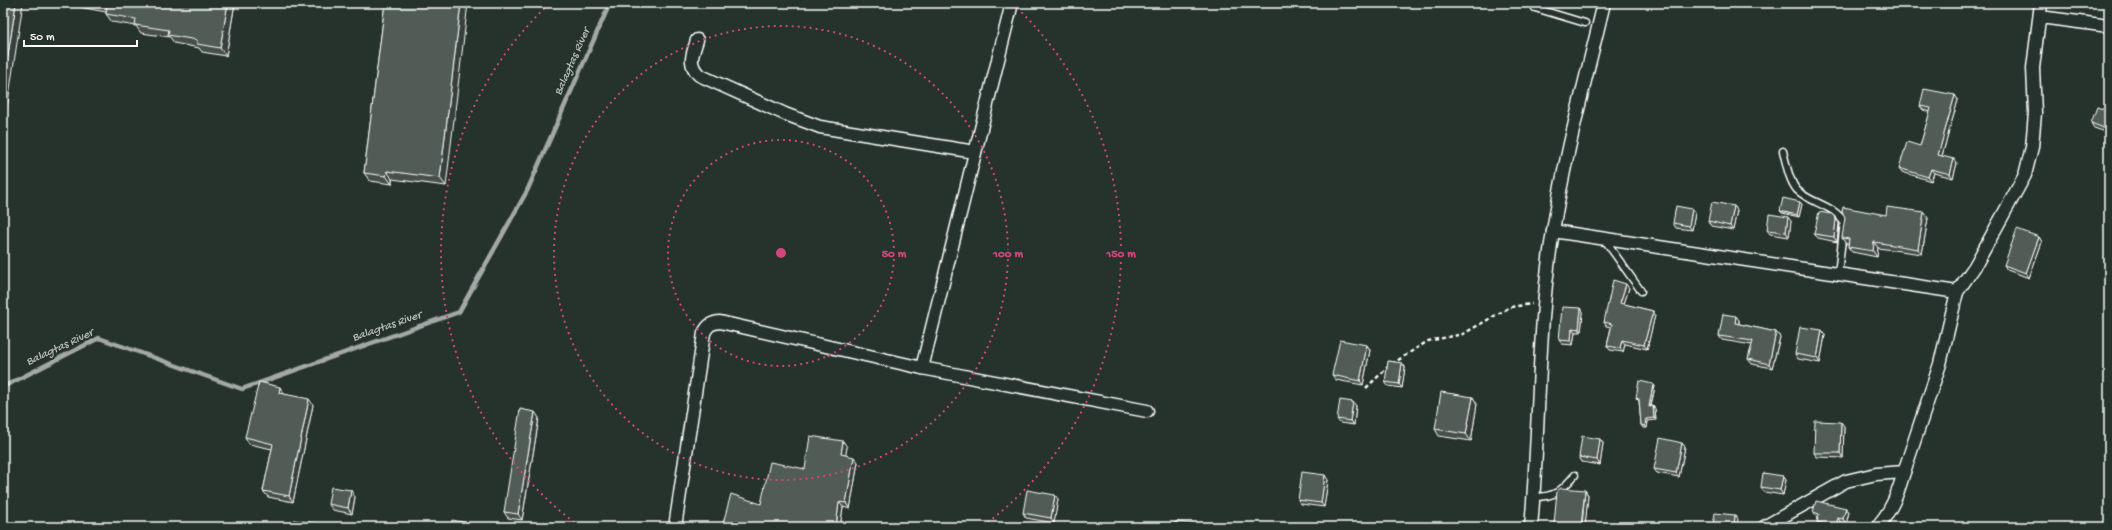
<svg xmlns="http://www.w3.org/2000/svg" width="2112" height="530" viewBox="0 0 2112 530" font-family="'Gochi Hand',sans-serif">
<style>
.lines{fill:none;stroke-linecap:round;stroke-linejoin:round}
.stream{stroke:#a4a9a7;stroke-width:4.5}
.service-casing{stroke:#fff;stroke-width:9}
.minor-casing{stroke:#fff;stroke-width:15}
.path{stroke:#fff;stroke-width:2.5;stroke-dasharray:4 3;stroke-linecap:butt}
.service{stroke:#26332d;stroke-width:6}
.minor{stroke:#26332d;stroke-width:12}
.wall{fill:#464f4b;stroke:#fff}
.shaded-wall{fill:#39403d;stroke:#fff}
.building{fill:#515c57;stroke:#fff}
.ring{fill:none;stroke:#ce467c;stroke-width:2;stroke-dasharray:2 4}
.labels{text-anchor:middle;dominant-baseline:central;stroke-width:4;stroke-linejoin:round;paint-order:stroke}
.water-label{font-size:12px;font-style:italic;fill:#b3b8b6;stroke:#26332d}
.centre{fill:#ce467c;stroke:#26332d;stroke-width:2}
.ring-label{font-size:12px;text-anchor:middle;font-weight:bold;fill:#ce467c;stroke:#26332d;stroke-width:4;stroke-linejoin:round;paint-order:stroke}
</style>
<rect width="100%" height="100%" fill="#26332d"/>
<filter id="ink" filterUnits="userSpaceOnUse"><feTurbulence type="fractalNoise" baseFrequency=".025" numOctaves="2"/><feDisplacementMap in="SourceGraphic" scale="8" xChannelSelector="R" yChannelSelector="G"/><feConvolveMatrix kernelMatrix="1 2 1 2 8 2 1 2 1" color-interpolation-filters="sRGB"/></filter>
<g filter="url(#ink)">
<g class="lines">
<polyline class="stream" points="3,387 99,338 242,389 459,312 527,191 610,3"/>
<defs>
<g id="service">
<polyline points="1535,8 1585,23"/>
<path d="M1783 151C1786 163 1789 181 1797 190 1810 203 1834 205 1844 222L1838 274"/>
<polyline points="1604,239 1641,291"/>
<path d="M1534 497C1556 497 1561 491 1575 475"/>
</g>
<g id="minor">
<polyline points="2040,17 2109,26"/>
<path d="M697 40C693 54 687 63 699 75L785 114 820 127 975 152"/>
<polyline points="1553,231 1957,292 1975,266 2025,175 2032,147 2035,113 2033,68 2041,3"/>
<polyline points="922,368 1147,411"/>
<path d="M675 527 704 333C708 325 711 323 720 322L922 368 1012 3"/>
<path d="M1531 527C1540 429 1537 329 1553 231 1565 154 1586 79 1604 3"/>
<polyline points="1764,527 1846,481 1876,474 1904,472 1940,364 1957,292"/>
<path d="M1877 527C1892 510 1898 493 1904 472"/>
</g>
</defs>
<use href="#service" class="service-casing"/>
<use href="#minor" class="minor-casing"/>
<g class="path">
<polyline points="1392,364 1428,341 1463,334 1510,307 1532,304"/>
<polyline points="1366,388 1388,367"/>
</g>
<use href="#service" class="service"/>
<use href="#minor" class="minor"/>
</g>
<g class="wall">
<polygon points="76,3 235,3 226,56 202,52 199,48 174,43 170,37 141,33 136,26 112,22 106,14 106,12 79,7"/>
<polygon points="385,3 446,186 392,179 392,184 370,181 364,173"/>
<polygon points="1955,95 1958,100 1942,156 1957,163 1953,178 1934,173 1931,181 1902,172 1899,168 1920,146 1930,112 1923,110 1920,106"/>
<polygon points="2109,111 2109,133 2094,128 2091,123"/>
<polygon points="1800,202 1802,204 1799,217 1782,213 1780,211"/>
<polygon points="1734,206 1737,210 1733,230 1711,226 1708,221"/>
<polygon points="1692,209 1695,213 1692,230 1676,228 1673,223"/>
<polygon points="1886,215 1928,218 1922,254 1878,248 1877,257 1852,252 1848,247 1849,244 1846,244 1842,238"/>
<polygon points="1836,219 1839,223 1837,242 1818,238 1814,234"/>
<polygon points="1791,221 1789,237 1770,234 1767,230"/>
<polygon points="2039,237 2042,242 2029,278 2007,270 2004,265"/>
<polygon points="1629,288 1624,304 1653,311 1655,315 1647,349 1625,344 1623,352 1610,350 1607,346 1611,327 1606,326 1604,322"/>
<polygon points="1581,308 1583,312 1581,332 1575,332 1573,345 1562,344 1559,340"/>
<polygon points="1739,320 1739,324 1776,332 1780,337 1772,368 1752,364 1748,359 1752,345 1722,340 1719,336"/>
<polygon points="1825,335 1820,363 1798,359 1795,354"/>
<polygon points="1367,345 1370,350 1363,385 1336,380 1332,375"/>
<polygon points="1402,363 1405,367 1402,388 1388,386 1385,382"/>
<polygon points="1655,386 1651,407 1653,406 1655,409 1656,420 1648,421 1647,428 1643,428 1641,425 1639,401 1636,398"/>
<polygon points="284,394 313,405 293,502 268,497 263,491 272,449 249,444 245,437"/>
<polygon points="1353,402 1356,406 1354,425 1340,423 1337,419"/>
<polygon points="1477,404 1471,441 1439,436 1435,429"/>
<polygon points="539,418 522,520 508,518 504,512"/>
<polygon points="1844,426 1843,458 1817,457 1814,453"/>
<polygon points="1603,443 1600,465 1582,462 1579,457"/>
<polygon points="1682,443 1685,447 1679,477 1657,473 1654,469"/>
<polygon points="847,447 845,455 858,462 850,509 843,507 840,527 722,527 761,504 805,469"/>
<polygon points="1783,476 1786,480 1783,495 1764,492 1761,487"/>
<polygon points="1328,480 1324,507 1301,504 1298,500"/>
<polygon points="1585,490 1588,495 1585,527 1556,527 1554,524"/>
<polygon points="355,497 352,514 333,510 328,504"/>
<polygon points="1058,499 1054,523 1026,518 1023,513"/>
<polygon points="1846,508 1849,512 1846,524 1841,523 1840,527 1825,527 1820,526 1817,522 1818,517 1817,517 1813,512"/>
</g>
<g class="shaded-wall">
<polygon points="16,3 23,3 3,135 3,88"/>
<polygon points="228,3 235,3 226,56 220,48"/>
<polygon points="461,3 468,3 446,186 440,178"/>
<polygon points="1955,95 1958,100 1941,159 1938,155"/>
<polygon points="1954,159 1957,163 1953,178 1950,174"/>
<polygon points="1931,169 1934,173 1931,181 1928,177"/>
<polygon points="387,171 392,179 392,184 386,176"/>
<polygon points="1800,202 1802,204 1799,217 1797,215"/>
<polygon points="1734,206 1737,210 1733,230 1730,226"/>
<polygon points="1692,209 1695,213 1692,230 1689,226"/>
<polygon points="1924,212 1928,218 1922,254 1918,249"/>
<polygon points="1788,217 1791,221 1789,237 1786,232"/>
<polygon points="1836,219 1839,223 1837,242 1834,237"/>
<polygon points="2039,237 2042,242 2029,278 2026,273"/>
<polygon points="1874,242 1878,248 1877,257 1873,251"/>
<polygon points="1626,284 1629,288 1623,307 1620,303"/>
<polygon points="1581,308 1583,312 1581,332 1579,329"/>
<polygon points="1653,311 1655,315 1647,349 1644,345"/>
<polygon points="1736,316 1739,320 1738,328 1735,323"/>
<polygon points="1572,328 1575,332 1573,345 1571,341"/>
<polygon points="1822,330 1825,335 1820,363 1817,358"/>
<polygon points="1776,332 1780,337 1772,368 1769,364"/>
<polygon points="1622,340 1625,344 1623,352 1620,348"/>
<polygon points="1367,345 1370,350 1363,385 1360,381"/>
<polygon points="1402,363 1405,367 1402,388 1399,384"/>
<polygon points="1653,384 1655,386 1650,409 1649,407"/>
<polygon points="280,387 284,394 279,393"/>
<polygon points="1473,397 1477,404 1471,441 1466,434"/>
<polygon points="309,399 313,405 293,502 289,496"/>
<polygon points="1353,402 1356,406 1354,425 1350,421"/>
<polygon points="1653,406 1655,409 1656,420 1654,418"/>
<polygon points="535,412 539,418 522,520 518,514"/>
<polygon points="1646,419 1648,421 1647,428 1645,426"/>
<polygon points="1841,422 1844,426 1843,458 1840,453"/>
<polygon points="1600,439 1603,443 1600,465 1597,460"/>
<polygon points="843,441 847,447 845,460 841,454"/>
<polygon points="1682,443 1685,447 1679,477 1676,473"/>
<polygon points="854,457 858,462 850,509 846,503"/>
<polygon points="1325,475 1328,480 1324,507 1321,503"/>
<polygon points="1783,476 1786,480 1783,495 1780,490"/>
<polygon points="351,490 355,497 352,514 348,508"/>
<polygon points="1585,490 1588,495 1585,527 1582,527"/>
<polygon points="1055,495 1058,499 1054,523 1051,518"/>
<polygon points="839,502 843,507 840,527 836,527"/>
<polygon points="1846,508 1849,512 1846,524 1843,519"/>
<polygon points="1735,515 1738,519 1737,527 1734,527"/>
<polygon points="1838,518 1841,523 1840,527 1837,527 1836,526"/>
</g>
<g class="building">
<polygon points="3,3 16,3 3,88"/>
<polygon points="96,3 228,3 220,48 197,44 197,40 168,35 169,30 135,25 136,19 106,14 107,5"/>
<polygon points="385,3 461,3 440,178 387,171 386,176 364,173"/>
<polygon points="1924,89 1955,95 1938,155 1954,159 1950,174 1931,169 1928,177 1899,168 1907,142 1920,146 1931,108 1920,106"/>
<polygon points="2097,107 2109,111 2109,130 2091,123"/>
<polygon points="1783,198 1800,202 1797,215 1780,211"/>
<polygon points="1712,202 1734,206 1730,226 1708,221"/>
<polygon points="1676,206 1692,209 1689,226 1673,223"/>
<polygon points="1843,207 1886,215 1887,207 1924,212 1918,249 1874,242 1873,251 1848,247 1849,239 1842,238 1845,217 1842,212"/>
<polygon points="1819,212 1832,214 1836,219 1834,237 1814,234"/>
<polygon points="1769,214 1788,217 1786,232 1767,230"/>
<polygon points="2017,229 2039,237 2026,273 2004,265"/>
<polygon points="1613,280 1626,284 1620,303 1653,311 1644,345 1622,340 1620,348 1607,346 1612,324 1604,322"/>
<polygon points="1562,307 1581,308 1579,329 1572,328 1571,341 1559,340"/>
<polygon points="1723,314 1736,316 1735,323 1776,332 1769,364 1748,359 1753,341 1719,336"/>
<polygon points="1800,327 1822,330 1817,358 1795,354"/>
<polygon points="1340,340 1367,345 1360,381 1332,375"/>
<polygon points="1388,361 1402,363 1399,384 1385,382"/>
<polygon points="1639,381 1653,384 1649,407 1653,406 1654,418 1646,419 1645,426 1641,425 1639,399 1636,398"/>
<polygon points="259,382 280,387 279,393 309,399 289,496 263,491 273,444 245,437"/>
<polygon points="1441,392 1473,397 1466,434 1435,429"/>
<polygon points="1340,400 1353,402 1350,421 1337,419"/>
<polygon points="520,409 535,412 518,514 504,512"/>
<polygon points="1815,421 1841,422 1840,453 1814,453"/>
<polygon points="810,436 843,441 841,454 854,457 846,503 839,502 836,527 722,527 731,494 761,504 770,462 805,469"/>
<polygon points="1582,436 1600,439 1597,460 1579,457"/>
<polygon points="1660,438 1682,443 1676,473 1654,469"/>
<polygon points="1302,472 1325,475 1321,503 1298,500"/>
<polygon points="1763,473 1783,476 1780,490 1761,487"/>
<polygon points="331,487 351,490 348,508 328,504"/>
<polygon points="1561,488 1585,490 1581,527 1554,524 1557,491"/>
<polygon points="1027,490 1055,495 1051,518 1023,513"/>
<polygon points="1816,501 1846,508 1843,519 1838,518 1836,526 1817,522 1819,514 1813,512"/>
<polygon points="1715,513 1735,515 1734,527 1707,527 1707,523 1713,524"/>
<polygon points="294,520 343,527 293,527"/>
<polygon points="452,520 478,525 478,527 451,527"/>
<polygon points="1175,522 1196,524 1196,527 1174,527"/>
</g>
</g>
<g class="ring">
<circle cx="781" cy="253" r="113"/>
<circle cx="781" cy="253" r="227"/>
<path d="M579 526A340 340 0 0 1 549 4M1013 4A340 340 0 0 1 983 526"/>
</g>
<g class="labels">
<g class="water-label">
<text transform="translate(573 62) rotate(-66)">Balagtas River</text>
<text transform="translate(387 327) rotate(-19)">Balagtas River</text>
<text transform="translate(60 348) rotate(-25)">Balagtas River</text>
</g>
</g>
<circle cx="781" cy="253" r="6" class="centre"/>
<g class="ring-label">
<text x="894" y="257">50 m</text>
<text x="1008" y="257">100 m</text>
<text x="1121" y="257">150 m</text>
</g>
<rect width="2112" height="530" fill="none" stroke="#26332d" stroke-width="16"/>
<rect x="8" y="8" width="2096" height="514" fill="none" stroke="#fff" stroke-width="1.5" filter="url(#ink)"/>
<path d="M24 40v6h113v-6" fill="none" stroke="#ffffff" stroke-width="2"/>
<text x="30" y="40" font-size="12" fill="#ffffff" stroke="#26332d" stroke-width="3" paint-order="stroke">50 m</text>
</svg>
